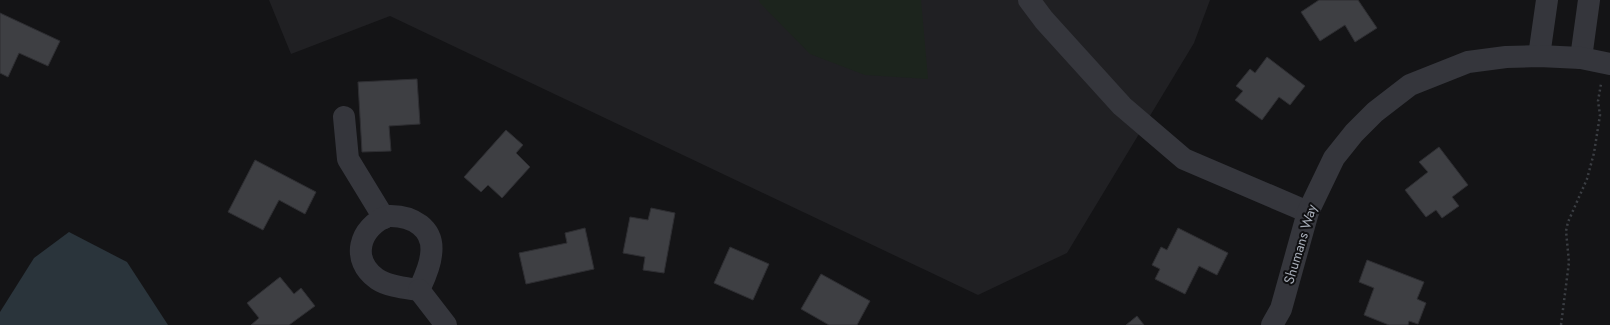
<svg xmlns="http://www.w3.org/2000/svg" width="1610" height="325" viewBox="0 0 1610 325" font-family="Jost,sans-serif">
<style>
.built{fill:#202023}
.green{fill:#1c241d}
.water{fill:#2a343b}
.building{fill:#3e3f43;stroke:#2e2e32}
.lines{fill:none;stroke-linecap:round;stroke-linejoin:round}
.path{stroke:#3b3e43;stroke-width:2.5;stroke-dasharray:2 3;stroke-linecap:butt}
.minor{stroke:#35363c;stroke-width:22}
.labels{text-anchor:middle;dominant-baseline:central;stroke-width:4;stroke-linejoin:round;paint-order:stroke}
.street-label{font-size:14px;fill:#a6acb7;stroke:#0f0f11}
</style>
<rect width="100%" height="100%" fill="#141416"/>
<polygon class="built" points="269,0 1210,0 1194,43 1067,253 978,295 390,16 291,54"/>
<polygon class="green" points="759,0 921,0 928,79 865,75 810,54 760,3"/>
<polygon class="water" points="69,232 127,262 168,325 0,325 0,312 34,258"/>
<g class="building">
<polygon points="1319,0 1358,0 1377,28 1355,42 1345,25 1320,41 1301,12"/>
<polygon points="0,13 60,41 48,66 19,53 8,77 0,73"/>
<polygon points="1267,57 1305,86 1290,105 1279,97 1262,120 1235,100 1243,91 1236,86 1250,69 1255,73"/>
<polygon points="417,79 420,124 389,126 391,151 362,152 358,82"/>
<polygon points="506,130 523,145 516,153 530,167 502,198 488,185 481,192 464,177"/>
<polygon points="1439,147 1468,185 1452,197 1459,206 1442,218 1436,210 1426,217 1405,190 1428,172 1419,162"/>
<polygon points="255,160 316,192 305,214 279,200 263,230 228,212"/>
<polygon points="651,208 675,213 664,273 643,270 645,257 623,253 630,217 648,220"/>
<polygon points="585,228 594,269 526,284 519,253 567,243 565,233"/>
<polygon points="1178,228 1228,253 1217,275 1199,266 1185,294 1155,279 1160,269 1152,265 1161,247 1167,250"/>
<polygon points="730,247 769,264 753,300 714,283"/>
<polygon points="1367,260 1424,282 1417,299 1426,303 1418,324 1409,321 1408,325 1389,325 1364,315 1374,288 1359,282"/>
<polygon points="821,274 870,301 857,325 829,325 801,309"/>
<polygon points="280,277 294,294 301,288 315,306 289,325 251,325 259,318 247,303"/>
<polygon points="1137,316 1144,325 1126,325"/>
</g>
<g class="lines">
<polyline class="path" points="1561,325 1569,262 1566,231 1568,222 1587,179 1594,153 1600,115 1598,101 1601,84"/>
<g class="minor">
<polyline points="1029,0 1044,20 1122,106 1184,159 1308,212"/>
<polyline points="1539,56 1547,0"/>
<polyline points="1581,58 1589,0"/>
<polyline points="344,117 348,159 384,218"/>
<path d="M388 216C412 215 435 228 431 255 430 267 424 279 419 290 406 288 389 287 377 279 350 260 359 227 388 216Z"/>
<polyline points="419,290 446,325"/>
<polyline points="1272,325 1281,309 1308,212 1334,158 1354,133 1375,112 1410,85 1468,62 1506,57 1539,56 1581,58 1610,64"/>
</g>
</g>
<g class="labels">
<g class="street-label">
<text transform="translate(1300 244) rotate(-73)">Shumans Way</text>
</g>
</g>
</svg>
